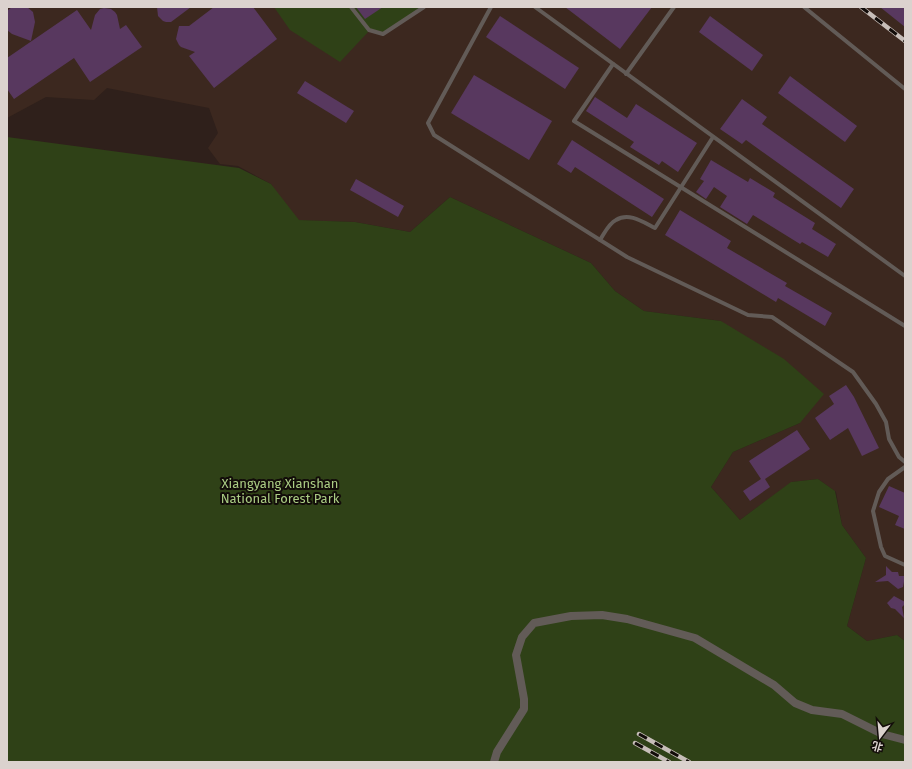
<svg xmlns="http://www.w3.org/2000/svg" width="912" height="769" viewBox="0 0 912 769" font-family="'Fira Sans','Noto Sans SC',sans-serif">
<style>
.built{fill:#3c281f}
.green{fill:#2f4117}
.building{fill:#58385f}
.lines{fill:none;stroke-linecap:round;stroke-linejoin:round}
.service{stroke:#625b57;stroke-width:4}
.minor{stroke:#625b57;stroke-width:8}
.rail-casing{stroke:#c7beb9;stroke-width:4.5}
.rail{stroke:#120c09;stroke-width:3;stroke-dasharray:9;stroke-linecap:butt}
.labels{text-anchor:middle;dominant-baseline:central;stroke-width:4;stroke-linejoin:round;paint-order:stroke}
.park-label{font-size:13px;fill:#abcd84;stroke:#120c09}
</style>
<rect width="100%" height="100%" fill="#2f201b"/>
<polygon class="built" points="7,7 905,7 905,641 897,635 867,641 847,626 866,558 842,525 836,492 818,479 792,482 740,520 711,487 733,452 800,423 721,321 644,311 615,291 591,263 450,197 410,232 355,222 291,220 271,184 238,166 220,164 208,148 218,133 209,108 107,88 94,100 46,97 7,118"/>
<g class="green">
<polygon points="274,7 424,7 383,34 369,31 340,62 290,30"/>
<polygon points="7,137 239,168 271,184 299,220 355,222 410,232 450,197 591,263 615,291 644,311 721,321 784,359 824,394 800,423 733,452 711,487 740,520 791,482 818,479 835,491 842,525 866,558 847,626 867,641 897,635 905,641 905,762 7,762"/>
</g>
<g class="building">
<polygon points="12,7 27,7 33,12 35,22 31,41 12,34 7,30 7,11"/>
<polygon points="157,7 191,7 171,22 166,22 163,21 158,16"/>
<polygon points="214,7 253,7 277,39 214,88 189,56 195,52 181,47 179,45 176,39 179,26 189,26"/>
<polygon points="356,7 383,7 365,19"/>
<polygon points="565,7 652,7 620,49"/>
<polygon points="880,7 905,7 905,27"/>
<polygon points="104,8 111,9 115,12 117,15 120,29 126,25 142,47 90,82 74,58 14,99 7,89 7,58 77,10 91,30 95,15 100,9"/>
<polygon points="500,16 579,68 565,89 486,37"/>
<polygon points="710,16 763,55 752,71 699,32"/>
<polygon points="474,75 552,121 529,160 451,113"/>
<polygon points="790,76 857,126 845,142 778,93"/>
<polygon points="305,81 354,111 346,123 297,93"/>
<polygon points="595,97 627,118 636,104 697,143 678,172 662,161 659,165 630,147 634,142 586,111"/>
<polygon points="742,99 767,117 762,124 854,189 841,208 746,140 742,144 720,129"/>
<polygon points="572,140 664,199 652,217 575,167 571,173 557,164"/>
<polygon points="711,160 748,182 750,178 775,193 773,197 815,223 812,229 836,244 828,257 802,242 800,244 753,215 747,224 720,207 727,196 714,187 706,199 696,192 704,181 700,179"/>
<polygon points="356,179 404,206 398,217 350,190"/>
<polygon points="680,210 731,241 727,248 787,283 785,286 832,313 825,326 778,298 776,302 665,235"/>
<polygon points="846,385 854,397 879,448 862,456 848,428 830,440 815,418 834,404 829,396"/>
<polygon points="797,430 810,449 765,479 770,487 750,501 743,491 761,479 749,461"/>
<polygon points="889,486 905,493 905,529 895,525 899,516 879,507"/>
<polygon points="886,566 892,572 898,572 899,576 905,576 903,587 898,589 888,581 875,582 886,575"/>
<polygon points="894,596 905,602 905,604 902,607 904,618 895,609 891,608 887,603"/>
</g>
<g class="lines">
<g class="service">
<polyline points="351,7 369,30 383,34 424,7"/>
<polyline points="491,7 428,123 434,135 627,257 748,315 772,317 853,372 876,404 886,422 889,439 899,457 905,462"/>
<polyline points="535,7 905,276"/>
<polyline points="804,7 905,89"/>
<polyline points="613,64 574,121 905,326"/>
<polyline points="626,74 674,7"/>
<path d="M600 240C604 234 609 223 616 220 629 212 643 222 655 228L713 137"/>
<polyline points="905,467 888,479 879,492 873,511 881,547 885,556 905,565"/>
</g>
<polyline class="minor" points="494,762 497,752 524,709 524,699 516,655 522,637 534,623 571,616 602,615 627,619 695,638 774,685 795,703 812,710 842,714 882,734 905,740"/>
<defs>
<g id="rail">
<polyline points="861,7 905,41"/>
<polyline points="639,734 689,762"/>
<polyline points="635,743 669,762"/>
</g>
</defs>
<use href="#rail" class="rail-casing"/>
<use href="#rail" class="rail"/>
</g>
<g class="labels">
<g class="park-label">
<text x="280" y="483">Xiangyang Xianshan<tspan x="280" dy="15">National Forest Park</tspan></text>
</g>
</g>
<rect width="912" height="769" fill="none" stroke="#dbd2ce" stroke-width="16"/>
<g transform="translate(880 737) rotate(196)" stroke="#120c09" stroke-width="3" paint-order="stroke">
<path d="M0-3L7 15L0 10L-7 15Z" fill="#dbd2ce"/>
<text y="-6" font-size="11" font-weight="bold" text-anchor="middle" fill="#dbd2ce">北</text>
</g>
</svg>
